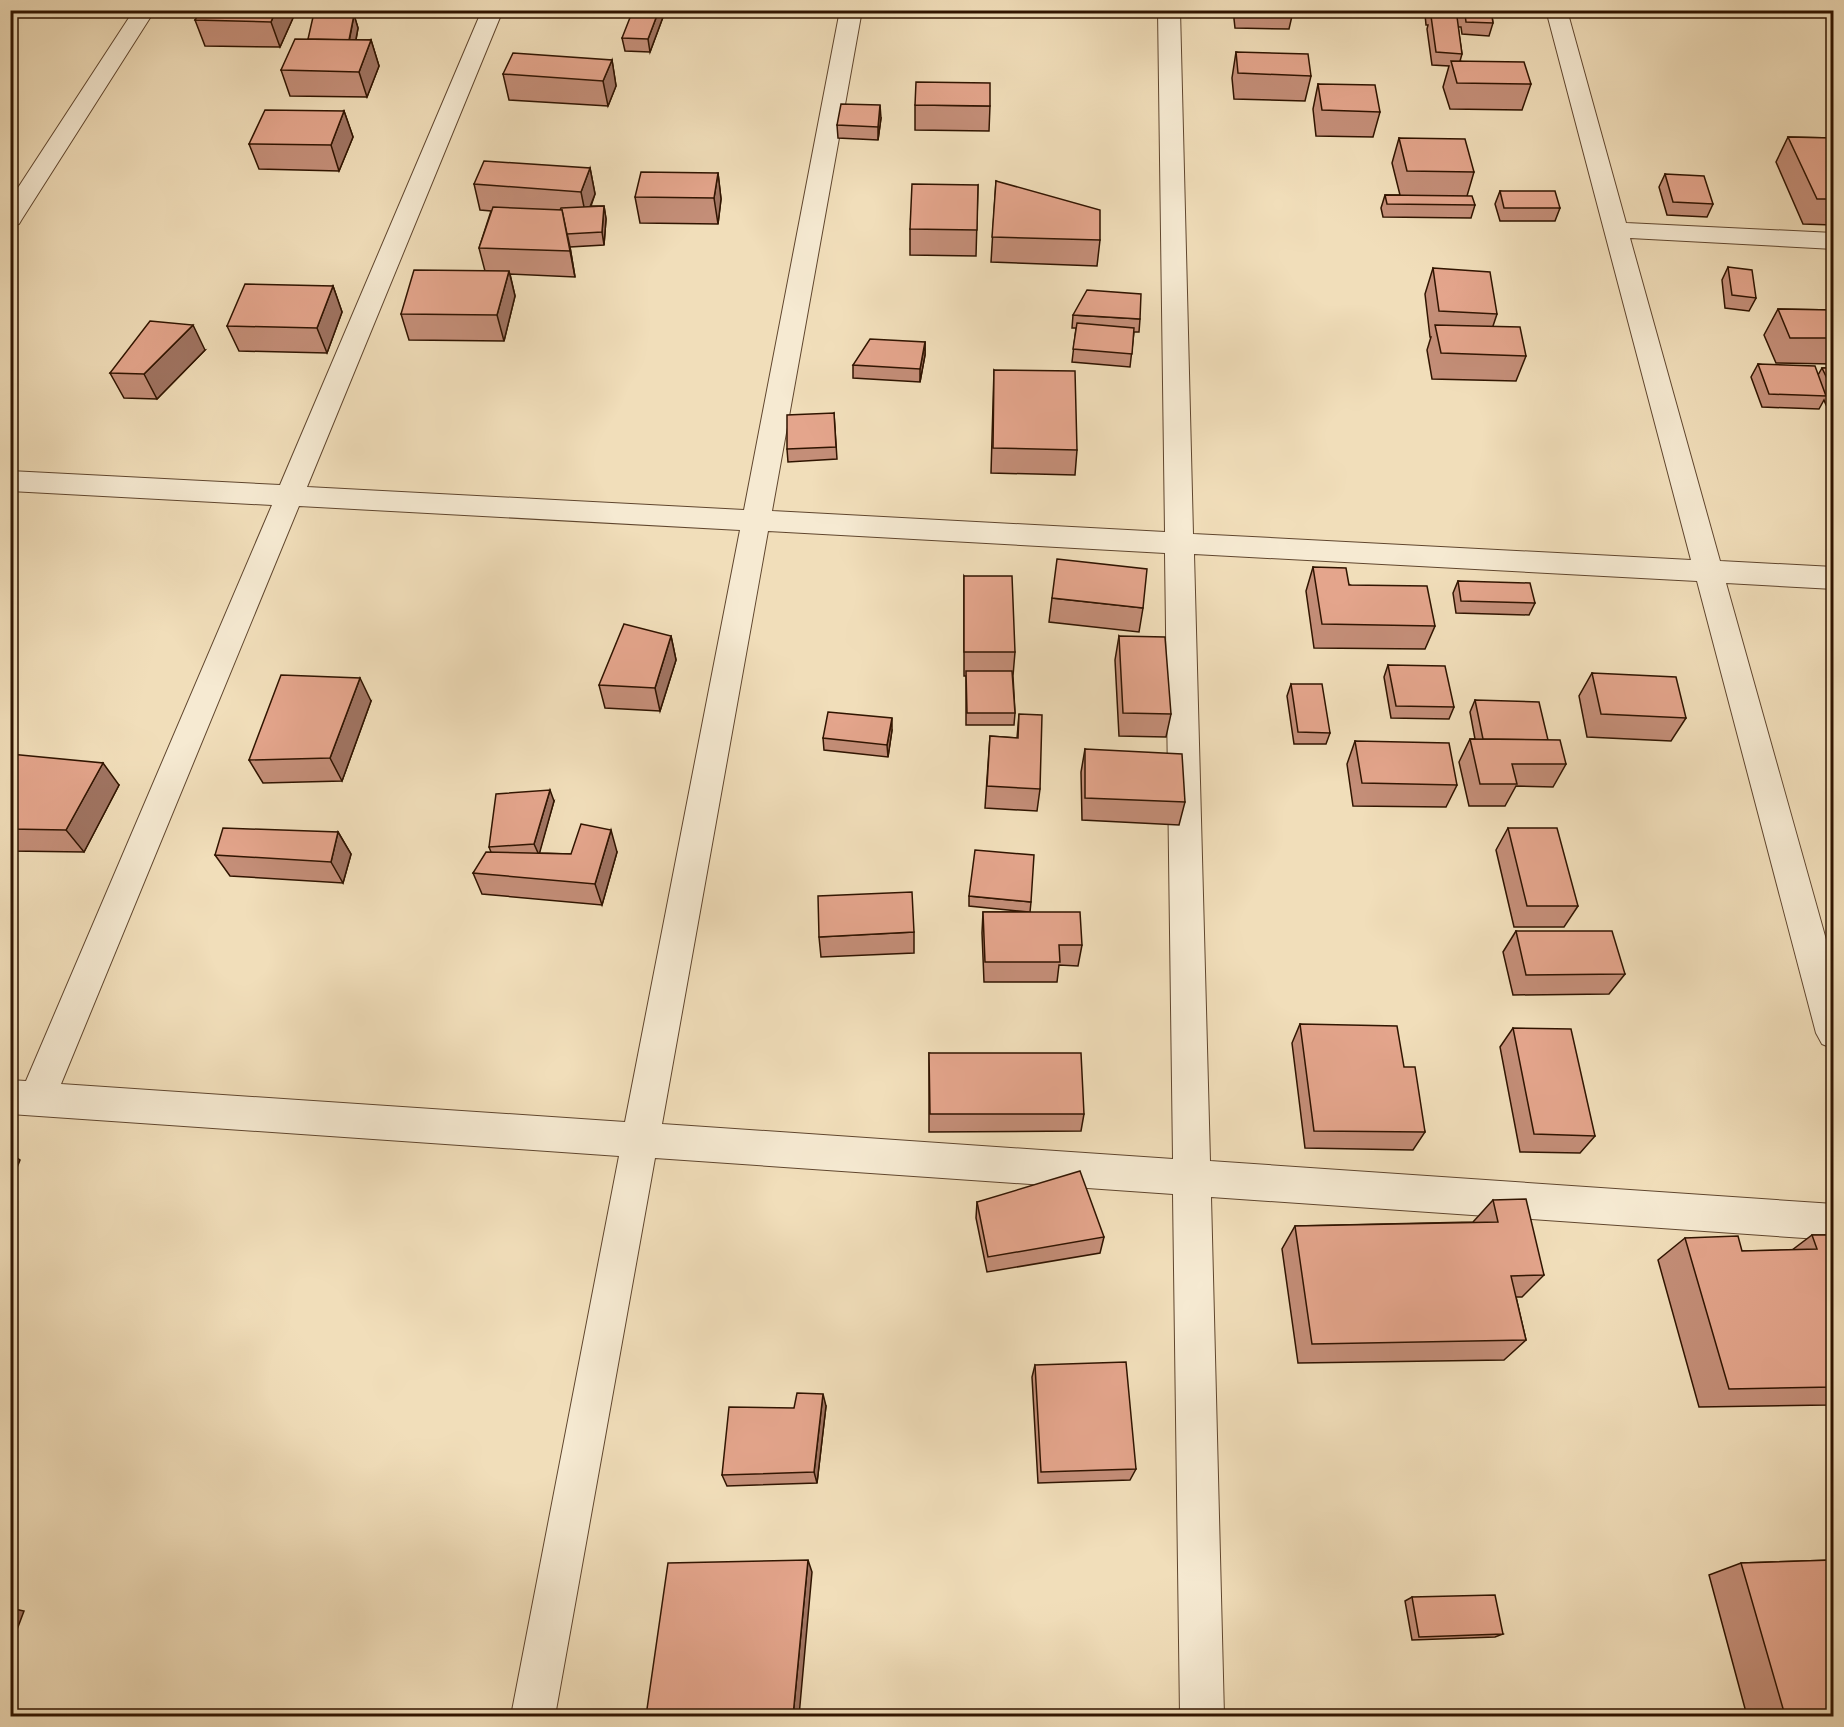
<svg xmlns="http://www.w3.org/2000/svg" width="1844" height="1727" viewBox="0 0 1844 1727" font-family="'IM FELL English',serif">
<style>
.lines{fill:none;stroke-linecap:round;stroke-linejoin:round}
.minor-casing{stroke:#60462e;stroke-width:2}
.minor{fill:#f6ead2;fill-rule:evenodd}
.wall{fill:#c48e78;stroke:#301400;stroke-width:1.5}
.shaded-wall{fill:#a07462;stroke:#301400;stroke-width:1.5}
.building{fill:#e4a58c;stroke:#301400;stroke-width:1.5}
</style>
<rect width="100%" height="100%" fill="#f1deba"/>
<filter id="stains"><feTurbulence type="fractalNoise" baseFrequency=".00333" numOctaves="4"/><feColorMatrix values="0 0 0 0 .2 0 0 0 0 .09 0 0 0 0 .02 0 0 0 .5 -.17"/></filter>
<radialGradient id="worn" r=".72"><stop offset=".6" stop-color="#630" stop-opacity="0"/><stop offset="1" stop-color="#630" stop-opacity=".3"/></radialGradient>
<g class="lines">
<defs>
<g id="minor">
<polygon points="134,10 155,10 22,219 19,224 10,226 10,200"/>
<path d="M482 10H503L307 487 744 510 840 10H862L772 511 1165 532 1158 10H1180L1193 534 1691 560 1546 10H1567L1626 223 1834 233V249L1630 238 1720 561 1834 567V589L1726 583 1834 968V1049L1822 1044 1816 1033 1697 581 1194 554 1210 1161 1834 1204V1240L1211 1197 1224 1716H1180L1173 1194 655 1158 555 1716H511L619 1156 10 1114V1080L26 1081 272 505 10 491V471L280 485ZM299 506 740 530 625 1122 61 1084ZM768 531 1165 553 1173 1159 662 1124Z"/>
<polygon points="1822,10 1834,10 1834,17 1824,15"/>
</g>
</defs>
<use href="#minor" class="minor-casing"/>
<use href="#minor" class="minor"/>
</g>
<g class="wall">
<polygon points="1235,10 1291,10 1292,16 1289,29 1235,28 1234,19"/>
<polygon points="1426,10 1491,10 1493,23 1489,36 1462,34 1461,27 1458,27 1462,54 1460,61 1531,84 1522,110 1450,109 1443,87 1449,66 1432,65 1427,29 1428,25 1426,25 1425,14"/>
<polygon points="354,15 358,28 356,40 371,40 379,66 367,97 290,96 281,70 308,39"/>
<polygon points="663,17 650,52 625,51 622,38"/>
<polygon points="293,18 280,47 205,46 195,20"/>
<polygon points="1236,52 1311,76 1305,101 1234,99 1232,78"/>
<polygon points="612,60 616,86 608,106 509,100 503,74"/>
<polygon points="1318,84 1380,112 1373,137 1316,136 1313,109"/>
<polygon points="915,105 990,106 989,131 915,130"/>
<polygon points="344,111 353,137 339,171 259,169 249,144"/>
<polygon points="881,118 878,140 838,138 837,125"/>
<polygon points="1788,137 1833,138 1833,225 1803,224 1776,162"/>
<polygon points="1399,138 1474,172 1467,196 1475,205 1471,218 1383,217 1381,208 1385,195 1400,195 1392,163"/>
<polygon points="590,168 595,194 591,206 604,206 606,219 604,245 570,247 575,277 510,274 515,296 504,341 409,340 401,314 485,271 479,248 491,211 480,210 474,184"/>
<polygon points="718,173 721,199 718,224 640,223 635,197"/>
<polygon points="1665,174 1713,204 1707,217 1667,215 1659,187"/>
<polygon points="996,181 1100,240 1097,266 991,262"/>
<polygon points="978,185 976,256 910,255 910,229"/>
<polygon points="1500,191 1560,208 1555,221 1500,221 1495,204"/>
<polygon points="1728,267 1756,298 1749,311 1725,308 1722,280"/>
<polygon points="1433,268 1497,314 1493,326 1526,356 1516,381 1432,379 1427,350 1431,337 1430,337 1425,294"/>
<polygon points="333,286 342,312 327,353 239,351 227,326"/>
<polygon points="1778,309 1833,310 1833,364 1776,363 1764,335"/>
<polygon points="1073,315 1140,319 1139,332 1134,332 1130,367 1072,362 1076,328 1072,328"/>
<polygon points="925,342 925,355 920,382 853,378 853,365"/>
<polygon points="205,350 157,399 124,398 110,373"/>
<polygon points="1758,364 1818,375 1822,368 1833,368 1833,405 1826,405 1824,400 1819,409 1762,407 1751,377"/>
<polygon points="994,370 1077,450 1075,475 991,473"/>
<polygon points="834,413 837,459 788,462 787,449"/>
<polygon points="1833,429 1833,449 1828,438"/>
<polygon points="1313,567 1435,626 1425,649 1314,648 1306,591"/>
<polygon points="964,576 1015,652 1013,676 1015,713 1014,725 966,725 966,676 964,676"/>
<polygon points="1458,581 1535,603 1529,615 1456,613 1453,593"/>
<polygon points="1052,598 1143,608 1139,632 1049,622"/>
<polygon points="671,636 676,660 660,711 605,708 599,685"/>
<polygon points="1119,636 1171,714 1166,737 1119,736 1115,660"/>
<polygon points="1388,665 1454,707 1449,719 1391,718 1384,677"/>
<polygon points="1592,673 1686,718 1671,741 1587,737 1579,696"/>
<polygon points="1291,684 1330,733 1326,744 1294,744 1287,696"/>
<polygon points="1475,700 1548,740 1566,764 1553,787 1516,786 1505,806 1469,806 1459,762 1470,739 1475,739 1470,712"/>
<polygon points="371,701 342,781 263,783 249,760"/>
<polygon points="1019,714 1040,789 1037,811 985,808 990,736 1017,738"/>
<polygon points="892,730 888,757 824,750 823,738"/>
<polygon points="1355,741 1457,785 1446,807 1353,806 1347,764"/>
<polygon points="1085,749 1185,802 1179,825 1082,820 1081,772"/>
<polygon points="10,754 119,785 84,852 10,851"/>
<polygon points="554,801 539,853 571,854 617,852 602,905 482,894 473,873 491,852 489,847"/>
<polygon points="1508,828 1578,906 1564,927 1514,927 1496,850"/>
<polygon points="338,832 351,854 343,883 230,876 215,855"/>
<polygon points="969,896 1031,902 1030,912 1082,945 1078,966 1059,965 1057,982 984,982 982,933 983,912 1029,912 969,906"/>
<polygon points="1516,931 1625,974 1609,994 1513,995 1503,952"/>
<polygon points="914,932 914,953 821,957 819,937"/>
<polygon points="1300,1024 1404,1067 1425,1132 1413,1150 1305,1148 1292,1043"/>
<polygon points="1513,1028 1595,1136 1580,1153 1520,1152 1500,1047"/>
<polygon points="929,1053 1084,1114 1081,1131 929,1132"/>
<polygon points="1493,1200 1544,1275 1522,1297 1516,1297 1526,1340 1504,1360 1298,1363 1282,1249 1295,1226 1473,1222"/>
<polygon points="977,1202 1104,1237 1100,1253 987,1272 976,1218"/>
<polygon points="1812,1235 1833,1235 1833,1401 1827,1405 1699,1407 1658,1260 1685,1238 1742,1251 1792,1250"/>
<polygon points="1035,1365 1136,1469 1130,1480 1038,1483 1032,1377"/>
<polygon points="826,1406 817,1483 727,1486 722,1475 794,1408"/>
<polygon points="1833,1560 1833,1716 1747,1716 1709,1575 1741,1563"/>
<polygon points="1412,1597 1503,1634 1495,1637 1412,1640 1405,1601"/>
</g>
<g class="shaded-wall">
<polygon points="276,10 291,10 293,18 280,47 271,22"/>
<polygon points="659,10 663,10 663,17 650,52 648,39"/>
<polygon points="354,15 358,28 353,55 349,42"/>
<polygon points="371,40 379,66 367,97 359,72"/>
<polygon points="612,60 616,86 608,106 603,81"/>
<polygon points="880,105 881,118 878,140 878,127"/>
<polygon points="344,111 353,137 339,171 331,145"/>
<polygon points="590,168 595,194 586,217 581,192"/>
<polygon points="718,173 721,199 718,224 714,198"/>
<polygon points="604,206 606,219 604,245 602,232"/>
<polygon points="562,210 570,247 575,277 570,251"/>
<polygon points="509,271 515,296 504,341 497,315"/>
<polygon points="333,286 342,312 327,353 317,328"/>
<polygon points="193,325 205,350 157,399 144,374"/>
<polygon points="925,342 925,355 920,382 920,369"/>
<polygon points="671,636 676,660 660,711 655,688"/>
<polygon points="360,678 371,701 342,781 330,758"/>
<polygon points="892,718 892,730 888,757 887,745"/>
<polygon points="103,763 119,785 84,852 66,830"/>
<polygon points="550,790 554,801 539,855 534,844"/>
<polygon points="611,830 617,852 602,905 595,884"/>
<polygon points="338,832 351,854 343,883 331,862"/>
<polygon points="10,1153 20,1160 10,1185"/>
<polygon points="823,1394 826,1406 817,1483 814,1472"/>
<polygon points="808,1560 812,1572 799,1716 793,1716"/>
<polygon points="10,1608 24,1611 10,1648"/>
</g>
<g class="building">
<polygon points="201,10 276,10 271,22 195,20"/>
<polygon points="633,10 659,10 648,39 622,38"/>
<polygon points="1237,10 1291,10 1292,16 1237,15"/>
<polygon points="1430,10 1491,10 1493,23 1466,22 1465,14 1430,12"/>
<polygon points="354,15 349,40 308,39 313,17"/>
<polygon points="1431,16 1457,17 1462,54 1436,52"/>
<polygon points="295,39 371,40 359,72 281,70"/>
<polygon points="1236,52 1308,54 1311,76 1238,73"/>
<polygon points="513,53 612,60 603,81 503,74"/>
<polygon points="1451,61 1524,62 1531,84 1457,83"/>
<polygon points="916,82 990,83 990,106 915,105"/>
<polygon points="1318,84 1375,85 1380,112 1322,110"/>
<polygon points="841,104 880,105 878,127 837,125"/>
<polygon points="265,110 344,111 331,145 249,144"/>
<polygon points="1788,137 1833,138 1833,199 1817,199"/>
<polygon points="1399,138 1465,139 1474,172 1407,171"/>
<polygon points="484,161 590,168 581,192 474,184"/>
<polygon points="641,172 718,173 714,198 635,197"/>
<polygon points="1665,174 1704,176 1713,204 1673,202"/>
<polygon points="996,181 1100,210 1100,240 992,237"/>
<polygon points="912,184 978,185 977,230 910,229"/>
<polygon points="1500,191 1555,191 1560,208 1504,208"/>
<polygon points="1385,195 1472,196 1475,205 1387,204"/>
<polygon points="604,206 602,232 567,234 562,210 560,210 561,208"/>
<polygon points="493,207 562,210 570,251 479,248"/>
<polygon points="1728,267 1752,270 1756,298 1732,295"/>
<polygon points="1433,268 1490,272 1497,314 1439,311"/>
<polygon points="414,270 509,271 497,315 401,314"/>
<polygon points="245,284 333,286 317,328 227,326"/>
<polygon points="1087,290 1141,294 1140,319 1073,315"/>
<polygon points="1778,309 1833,310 1833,338 1790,338"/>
<polygon points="150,321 193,325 144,374 110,373"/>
<polygon points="1077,323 1134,328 1132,354 1073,349"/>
<polygon points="1435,325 1520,327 1526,356 1441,353"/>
<polygon points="870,339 925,342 920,369 853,365"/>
<polygon points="1758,364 1815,366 1826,396 1769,394"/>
<polygon points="1822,368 1833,368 1833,391"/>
<polygon points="994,370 1075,371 1077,450 993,448"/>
<polygon points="834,413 836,447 787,449 787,415"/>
<polygon points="1057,559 1147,569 1143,608 1052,598"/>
<polygon points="1313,567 1346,568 1349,585 1427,586 1435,626 1322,624"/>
<polygon points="964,576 1012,576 1015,652 964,652"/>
<polygon points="1458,581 1530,583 1535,603 1461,601"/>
<polygon points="624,624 671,636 655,688 599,685"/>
<polygon points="1119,636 1165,637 1171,714 1123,713"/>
<polygon points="1388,665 1445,666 1454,707 1396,706"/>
<polygon points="966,671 1012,671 1015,713 967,713"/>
<polygon points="1592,673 1676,677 1686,718 1601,714"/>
<polygon points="281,675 360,678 330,758 249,760"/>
<polygon points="1291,684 1322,684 1330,733 1298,732"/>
<polygon points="1475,700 1539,702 1548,740 1483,739"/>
<polygon points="828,712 892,718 887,745 823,738"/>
<polygon points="1019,714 1042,715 1040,789 987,786 990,736 1018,738"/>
<polygon points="1470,739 1560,740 1566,764 1512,764 1517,784 1480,784"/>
<polygon points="1355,741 1449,743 1457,785 1362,783"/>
<polygon points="1085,749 1182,754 1185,802 1085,798"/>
<polygon points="10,754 103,763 66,830 10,829"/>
<polygon points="550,790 534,844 489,847 496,794"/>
<polygon points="581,824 611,830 595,884 473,873 486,852 571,854"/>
<polygon points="223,828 338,832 331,862 215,855"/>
<polygon points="1508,828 1557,828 1578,906 1527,906"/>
<polygon points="975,850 1034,855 1031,902 969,896"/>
<polygon points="912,892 914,932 819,937 818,896"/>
<polygon points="983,912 1080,912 1082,945 1059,945 1060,962 985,962"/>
<polygon points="1516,931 1612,931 1625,974 1526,975"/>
<polygon points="1300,1024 1397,1026 1404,1067 1415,1067 1425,1132 1314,1131"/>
<polygon points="1513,1028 1571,1029 1595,1136 1534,1134"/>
<polygon points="929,1053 1081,1053 1084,1114 930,1114"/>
<polygon points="1080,1171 1104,1237 988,1257 977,1202"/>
<polygon points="1526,1199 1544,1275 1511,1276 1526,1340 1312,1344 1295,1226 1498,1222 1493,1200"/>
<polygon points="1812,1235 1833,1235 1833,1387 1729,1389 1685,1238 1738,1236 1742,1251 1817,1249"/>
<polygon points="1126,1362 1136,1469 1041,1472 1035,1365"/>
<polygon points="797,1393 823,1394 814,1472 722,1475 729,1407 794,1408"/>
<polygon points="808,1560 793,1716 646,1716 668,1563"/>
<polygon points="1833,1560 1833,1715 1832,1711 1784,1712 1741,1563"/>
<polygon points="1495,1595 1503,1634 1419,1637 1412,1597"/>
</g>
<rect width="1844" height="1727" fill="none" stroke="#f1deba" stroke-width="36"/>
<rect x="12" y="12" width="1820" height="1703" fill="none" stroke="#301400" stroke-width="3"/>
<rect x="18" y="18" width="1808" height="1691" fill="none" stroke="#301400" stroke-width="1.5"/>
<rect width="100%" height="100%" filter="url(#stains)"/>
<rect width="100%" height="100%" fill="url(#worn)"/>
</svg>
